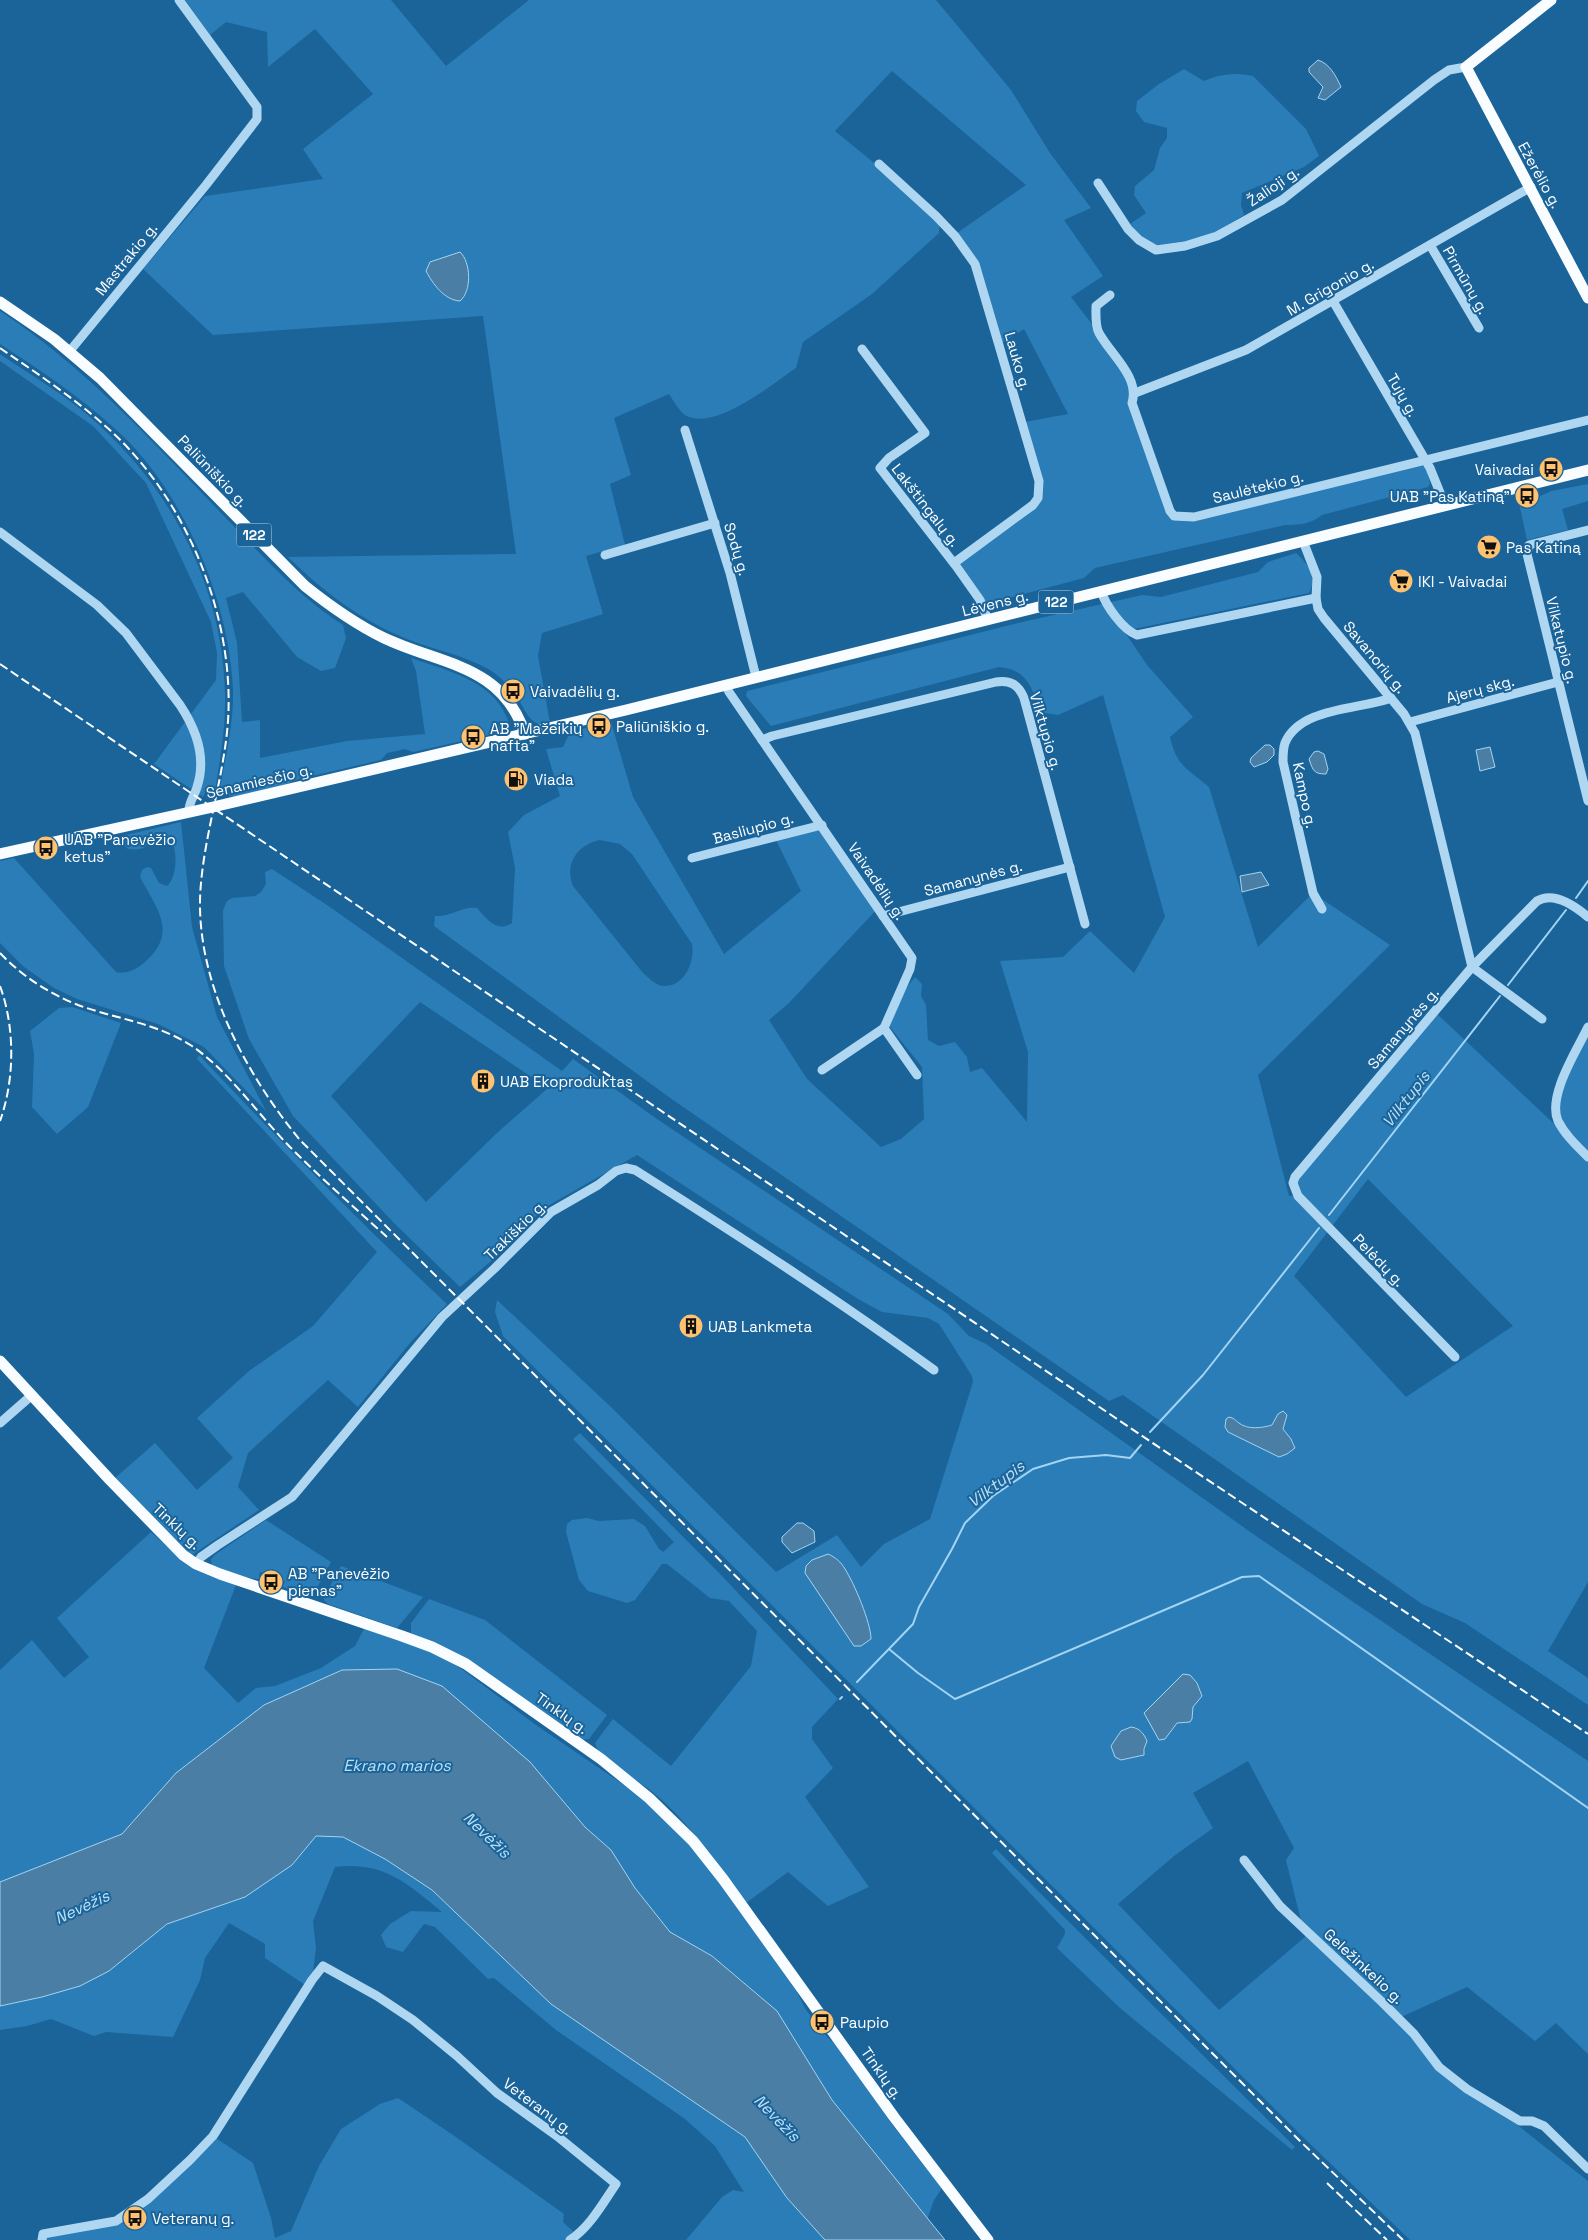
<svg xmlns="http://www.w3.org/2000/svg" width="1588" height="2240" viewBox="0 0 1588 2240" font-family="'Space Grotesk',sans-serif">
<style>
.green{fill:#2a7db7;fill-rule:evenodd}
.water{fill:#4b7ea4;stroke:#a3d4f3}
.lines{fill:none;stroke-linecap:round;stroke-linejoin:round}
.stream{stroke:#a3d4f3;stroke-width:2}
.minor{stroke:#b0d7f1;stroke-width:9}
.major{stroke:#fafdff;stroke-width:11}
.rail{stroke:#fff;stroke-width:2;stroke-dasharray:9 4;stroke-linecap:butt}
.labels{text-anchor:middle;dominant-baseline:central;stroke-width:4;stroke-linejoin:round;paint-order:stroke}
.shield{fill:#1a649a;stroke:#bad0e1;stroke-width:1}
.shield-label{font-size:14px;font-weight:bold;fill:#fff}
.street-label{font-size:15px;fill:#fff;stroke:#1a649a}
.poi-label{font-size:15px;fill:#fff;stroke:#1a649a;text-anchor:start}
.water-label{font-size:16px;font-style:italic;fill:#bde0f8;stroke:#1a649a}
</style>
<rect width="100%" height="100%" fill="#1a649a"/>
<g class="green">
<path d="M185 0H391L446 66 529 0H936L1011 90 1050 153 1091 208 1064 220 1103 276 1071 297 1098 332 1129 377 1132 403 1170 511 1181 517 1425 460 1430 484 1428 487 1322 515C1312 524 1298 525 1285 525L1095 568 1084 578 990 603 980 600 956 566 1029 514 1042 498 1025 422 1068 414 1024 329 1002 343 982 271 957 233 1026 185 892 71 835 131 879 167 940 221 939 233 872 294 803 342 796 368C772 384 720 428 689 417 680 414 674 401 669 394L614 418 631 475 610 484 625 545 586 556 603 614 542 633 538 656 550 723 538 724C527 719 523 706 517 697 510 687 501 677 490 670 464 655 435 650 407 639 360 620 324 592 288 557L516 554 483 316 213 335 143 269 205 196 323 179 303 149 373 94 315 29 268 67 267 32 226 22 210 35Z"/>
<path d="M1184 69 1204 81C1219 74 1236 72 1253 76L1306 129 1319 156 1304 167 1242 193 1241 205 1244 215 1207 237 1161 247 1141 239 1130 224 1146 213 1134 195 1135 186 1154 170 1160 148 1167 138V128L1144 122 1136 111 1137 101 1159 84Z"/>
<path d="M0 311C85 367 153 442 223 515 261 554 297 596 343 625L346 638 335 668 321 671 297 657 243 592 226 598 237 643 242 722 260 720V758L347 741 425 734 416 671 411 658C445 670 491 680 506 716 509 722 510 725 506 731L413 752 405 749 387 753 381 760 299 779 279 787 235 797 219 793C225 759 234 724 233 689 229 603 188 504 129 442 91 404 45 373 0 344Z"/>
<path d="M0 354C32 376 69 397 98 424 174 493 223 590 225 694 226 727 220 759 215 791H206L203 797 154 764 216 680 217 653 211 622 146 483 93 426 0 361Z"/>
<polygon points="1588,484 1588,501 1562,509 1568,530 1527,540 1519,503 1532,500 1551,491"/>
<path d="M1296 553C1309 565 1318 576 1309 593L1124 631 1147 665 1193 717 1170 737C1177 767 1187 768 1209 787L1258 947 1313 893 1390 945 1258 1075 1289 1196H1298L1293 1183 1435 1012 1567 1136 1555 1103 1588 1027V1582L1548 1651 1588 1678V1705L1465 1623 1422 1604 1123 1395 1109 1401 673 1100 434 926 435 916C451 917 462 906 477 908 487 919 496 933 512 923L515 868 508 832 524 815 560 796 546 749 563 747 570 732 611 722 633 797 724 954 801 891 774 836 822 825 878 908 789 1003 769 1020 807 1079 881 1147 901 1139 924 1119 922 1067 889 1026 902 993 915 977 922 984 921 996 926 1005 928 1040 939 1046 955 1042 967 1057 970 1072 982 1068 1027 1122 1028 1052 1000 961 1063 957 1090 931 1134 973 1165 917 1103 695 1058 715 1038 712C1034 688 1026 669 999 667L771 726 746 696 747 691 1014 624 1142 595 1161 597 1258 572 1268 562ZM600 840 620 844 632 854 692 944C695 961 685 987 663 986 655 985 649 978 643 973L573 886C564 864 578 844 600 840ZM1368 1179 1513 1326 1406 1397 1294 1276ZM1278 1414 1286 1418 1283 1429 1294 1443 1295 1448 1279 1456 1228 1432 1235 1419C1245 1429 1259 1429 1272 1425Z"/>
<path d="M181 822 192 927 217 1017 266 1111 204 1047 158 1024 77 999 54 988 24 967 0 943V861L14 858 116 972C125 975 137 969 144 963 179 933 157 909 140 877L142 870 147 867 151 868 159 883 167 886C178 878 180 837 163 835 154 834 149 847 140 849 137 850 132 849 128 849L124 845 122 836Z"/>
<path d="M272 869 327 905 562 1071 573 1059 657 1119 948 1314 969 1336 986 1344 1256 1536 1588 1761V2054L1556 2023 1535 2041 1467 1987 1399 2018 1428 2054 1588 2181V2240H1410L1304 2138 503 1336 495 1312 497 1300 612 1408 776 1572 837 1535 861 1567 884 1544 930 1519 973 1382 972 1376 939 1324 928 1318 882 1312 858 1299 637 1155 544 1208 490 1262 460 1287 394 1223 293 1116 249 1039 224 966 223 910 227 901 232 898 255 896 261 892 266 884 265 872ZM420 1002 548 1088 498 1132 426 1202 331 1096ZM1135 1727 1142 1732C1153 1767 1132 1757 1111 1746L1121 1731ZM1248 1761 1294 1848 1286 1860 1305 1937 1219 2010 1118 1904 1174 1856 1213 1828 1193 1793Z"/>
<polygon points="72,1007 121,1023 88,1107 57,1134 32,1107 34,1054 30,1031 59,1008"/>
<path d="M199 1055C280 1141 361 1224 447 1304L410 1343 358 1407 328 1380 248 1453 238 1487 259 1510 192 1555 177 1544 115 1478 155 1443 197 1490 233 1458 197 1418 249 1371 313 1326 377 1252 197 1059Z"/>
<path d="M580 1433 722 1576 838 1699 812 1727V1739L833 1768 805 1797 869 1887 828 1906 788 1872 746 1903C716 1863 689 1821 650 1790 636 1779 599 1760 595 1743L613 1719 671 1766 751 1666 757 1631 729 1601 710 1598 667 1564H662L635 1600 627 1603 588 1591 579 1580 566 1532 567 1524 572 1520 587 1518 599 1521 634 1519 645 1526 659 1549 663 1552 674 1542 573 1439Z"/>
<path d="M266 1520 331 1562 317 1588 309 1596C297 1598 290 1589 279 1585L284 1584 285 1581 260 1572 259 1575 262 1580 246 1577 212 1566 211 1559 216 1554Z"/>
<polygon points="151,1532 186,1564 236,1585 204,1668 238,1703 256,1688 275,1686 321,1668 355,1646 365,1627 438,1654 463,1670 536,1725 640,1796 690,1844 728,1893 795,1988 806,2010 828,2038 836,2044 889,2120 942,2188 934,2200 927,2220 832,2100 777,2011 712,1956 670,1932 635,1888 611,1850 585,1827 530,1762 342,1670 264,1705 176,1773 122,1834 0,1882 0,1670 32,1640 64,1678 89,1657 57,1618"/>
<polygon points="341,1566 423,1597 397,1628 328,1604 324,1600 325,1595"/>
<polygon points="429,1599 485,1620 607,1715 589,1739 579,1740 411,1633 411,1623"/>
<path d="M316 1836 343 1837 385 1859 432 1890 551 2004 745 2137 787 2198 825 2240H686L722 2197 733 2190 744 2192 715 2146 685 2119 556 2030 494 1978 488 1979 435 1927 424 1924 403 1952 386 1947 381 1935 390 1924 411 1911 442 1912C407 1883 383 1861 335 1867L313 1921 316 1948 312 1980 308 1987 265 1958V1944L229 1923 205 1958 200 1980 173 2037 106 2032 94 2036 51 2019 27 2026 0 2030V2006L42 1997 80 1985 109 1971 167 1924 245 1897 292 1865Z"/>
<polygon points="996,1849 1295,2147 1292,2150 1120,2008 1057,1948 1065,1934 1065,1930 992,1853"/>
<polygon points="398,2098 456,2137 564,2214 563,2222 577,2235 570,2240 42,2240 43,2234 116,2222 131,2213 213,2136 253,2163 271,2218 275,2238 291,2231 319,2166 341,2129 380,2104"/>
</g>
<g class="water">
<path d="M1318 60C1330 64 1336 76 1341 87L1325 100 1318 98 1323 87 1309 72V68Z"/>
<path d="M460 252C471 262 472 291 460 301 444 300 433 284 426 271L430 262Z"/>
<polygon points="1265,745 1270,745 1274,749 1274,755 1267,762 1254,767 1250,762 1251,758"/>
<polygon points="1490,747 1495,767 1480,771 1476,750"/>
<path d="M1318 751 1324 754 1328 769 1326 774C1314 774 1313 771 1309 759L1314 752Z"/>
<polygon points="1261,872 1269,885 1242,892 1240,876"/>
<path d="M1283 1411 1287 1415 1283 1429 1291 1439 1295 1448 1287 1454 1279 1457 1228 1432 1225 1427 1226 1419 1229 1417C1234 1418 1235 1420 1239 1423 1248 1430 1262 1428 1272 1425L1278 1414Z"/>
<polygon points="797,1523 803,1523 814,1531 815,1542 792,1553 782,1542 782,1537"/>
<path d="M828 1554C835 1557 841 1562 845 1569 854 1583 871 1623 871 1639L861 1646H854L805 1573 806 1566 812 1560Z"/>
<polygon points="397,1669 442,1686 530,1762 585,1827 611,1850 635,1888 670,1932 712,1956 777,2011 832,2100 945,2240 825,2240 787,2198 745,2137 551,2004 432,1890 385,1859 343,1837 316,1836 292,1865 245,1897 167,1924 109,1971 80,1986 42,1997 0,2006 0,1882 122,1834 176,1773 264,1705 342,1670"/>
<polygon points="1183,1674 1190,1675 1197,1683 1202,1696 1193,1707 1192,1719 1190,1722 1177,1723 1165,1739 1159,1740 1144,1713"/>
<path d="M1131 1727C1140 1728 1144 1734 1147 1741L1144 1749V1755L1121 1760 1115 1757 1111 1746 1121 1731Z"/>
</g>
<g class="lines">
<g class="stream">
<polyline points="1576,898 1588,881"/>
<polyline points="1508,985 1566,910"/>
<polyline points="1329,1215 1500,996"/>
<polyline points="1150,1432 1203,1375 1319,1228"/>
<polyline points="889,1649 918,1673 955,1699 1242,1577 1259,1576 1588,1808"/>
<polyline points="857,1682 913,1624 919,1607 952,1549 965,1523 993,1496 1033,1469 1069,1458 1106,1455 1130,1458 1141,1445"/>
<polyline points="840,1699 842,1697"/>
</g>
<g class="minor">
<polyline points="879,164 936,216 955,236 975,264 1039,481 1038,498 1033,505 954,563"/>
<polyline points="1098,183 1128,229 1139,240 1156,250 1185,246 1217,236 1282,200 1434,80 1449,70 1466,67"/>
<polyline points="1430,245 1479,328"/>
<path d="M1110 295 1096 306C1096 314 1095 326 1099 333 1111 355 1140 377 1132 403L1170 511 1174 516 1194 517 1588 420"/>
<polyline points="1333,301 1430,468 1445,505"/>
<polyline points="862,349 925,433 889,458 880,468 956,566 980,600 988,620"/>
<polyline points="69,352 206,185 257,119 257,107 179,0"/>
<polyline points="1135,393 1246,350 1531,187"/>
<polyline points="685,430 730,573 756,677"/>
<polyline points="1588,530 1529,545 1527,554 1588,801"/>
<path d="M0 532 97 605 126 633 180 705C196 729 207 757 197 787 195 795 188 803 189 812"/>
<polyline points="1303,541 1317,577 1316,598"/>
<polyline points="605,555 715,523"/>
<path d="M1101 591C1106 606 1123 630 1137 635L1316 598 1318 609 1324 618 1404 714 1415 733 1472 967 1542 1019"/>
<polyline points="726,685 729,692 912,958 910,969 884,1028 917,1075"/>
<polyline points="1410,722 1558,682"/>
<path d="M762 740 772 736 996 682C1010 680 1018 684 1024 698L1085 924"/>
<polyline points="692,858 822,825"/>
<path d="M1322 909 1313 893 1283 762C1283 756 1283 748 1285 743 1300 707 1359 710 1391 698"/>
<polyline points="883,916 1070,867"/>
<path d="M1588 1027C1577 1050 1547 1096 1558 1121 1565 1135 1577 1146 1588 1157"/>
<polyline points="822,1070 884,1028"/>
<path d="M1455 1357 1298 1196 1293 1183 1295 1177 1472 967 1537 901C1554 891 1575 906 1588 917"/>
<polyline points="0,1423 32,1395"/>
<path d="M196 1564 201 1557 218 1545 292 1497 298 1490 442 1317 495 1268 551 1212 598 1185 616 1171 626 1168 635 1170C736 1234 837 1299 934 1370"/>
<polyline points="1244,1860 1280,1906 1382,2002 1414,2034 1439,2067 1467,2089 1520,2121 1532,2121 1544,2126 1588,2169"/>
<path d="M42 2240 43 2234 116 2221 148 2199 190 2160 213 2136 312 1980 323 1966 377 1996 413 2020 457 2056 497 2093 557 2136 616 2184C603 2203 590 2227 570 2240"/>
</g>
<g class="major">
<polyline points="1551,0 1466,67 1588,298"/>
<path d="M0 302 54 339 100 378 305 586C330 606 355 624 384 638 441 665 502 664 525 734"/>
<polyline points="0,854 213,807 626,710 1588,470"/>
<polyline points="0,1361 110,1480 183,1555 196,1564 220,1574 402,1636 432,1647 466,1664 601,1759 649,1798 693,1841 723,1879 894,2117 988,2240"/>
</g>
<g class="rail">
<path d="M0 348C35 372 71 396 103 424 184 493 235 614 228 721 224 776 206 828 201 883 192 975 244 1072 300 1140L1300 2141 1403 2240"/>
<polyline points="0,664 1163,1450 1588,1734"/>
<path d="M0 953C22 976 48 993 78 1005 116 1019 157 1023 192 1046 231 1073 259 1116 292 1149 323 1180 355 1208 387 1237"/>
<path d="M0 986C15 1027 15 1079 0 1121"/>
<polyline points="1327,2183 1387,2240"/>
</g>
</g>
<defs>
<symbol id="bus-disc" viewBox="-11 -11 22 22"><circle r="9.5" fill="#ffc270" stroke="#1a649a"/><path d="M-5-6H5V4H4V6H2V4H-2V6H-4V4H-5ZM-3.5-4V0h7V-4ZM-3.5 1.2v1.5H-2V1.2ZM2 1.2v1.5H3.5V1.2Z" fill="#111"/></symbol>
<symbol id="supermarket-disc" viewBox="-11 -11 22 22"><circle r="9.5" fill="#ffc270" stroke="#1a649a"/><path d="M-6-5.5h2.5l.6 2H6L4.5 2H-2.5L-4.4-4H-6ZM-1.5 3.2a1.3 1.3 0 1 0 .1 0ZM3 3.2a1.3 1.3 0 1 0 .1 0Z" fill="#111"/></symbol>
<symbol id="fuel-disc" viewBox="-11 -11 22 22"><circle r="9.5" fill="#ffc270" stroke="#1a649a"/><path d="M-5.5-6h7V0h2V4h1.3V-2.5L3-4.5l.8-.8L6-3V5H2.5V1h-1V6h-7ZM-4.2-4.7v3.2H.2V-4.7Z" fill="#111"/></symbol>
<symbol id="building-disc" viewBox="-11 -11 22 22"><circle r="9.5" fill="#ffc270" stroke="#1a649a"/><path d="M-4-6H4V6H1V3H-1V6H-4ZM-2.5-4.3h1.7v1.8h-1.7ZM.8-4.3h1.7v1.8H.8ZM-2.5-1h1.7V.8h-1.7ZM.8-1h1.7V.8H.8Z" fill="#111"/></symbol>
</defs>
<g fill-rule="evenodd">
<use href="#bus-disc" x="1537" y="455" width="28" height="28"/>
<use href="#bus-disc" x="1513" y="482" width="28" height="28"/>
<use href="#supermarket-disc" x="1475" y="533" width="28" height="28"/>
<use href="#supermarket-disc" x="1387" y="567" width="28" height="28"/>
<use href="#bus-disc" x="499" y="677" width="28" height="28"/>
<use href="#bus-disc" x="585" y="712" width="28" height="28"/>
<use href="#bus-disc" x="459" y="723" width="28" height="28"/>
<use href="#fuel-disc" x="502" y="765" width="28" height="28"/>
<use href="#bus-disc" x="32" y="834" width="28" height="28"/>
<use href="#building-disc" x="469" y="1067" width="28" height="28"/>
<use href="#building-disc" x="677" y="1312" width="28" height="28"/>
<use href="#bus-disc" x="257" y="1568" width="28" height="28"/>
<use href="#bus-disc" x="808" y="2008" width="28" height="28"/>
<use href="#bus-disc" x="121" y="2204" width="28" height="28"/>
</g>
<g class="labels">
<g class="shield">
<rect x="236.5" y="523.5" width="35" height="23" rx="4"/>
<rect x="1038.5" y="590.5" width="35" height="23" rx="4"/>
</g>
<g class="shield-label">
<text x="254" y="535">122</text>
<text x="1056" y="602">122</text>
</g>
<g class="street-label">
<text transform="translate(1540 175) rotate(61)">Ežerėlio g.</text>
<text transform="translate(1273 186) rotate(-34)">Žalioji g.</text>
<text transform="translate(126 259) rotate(-51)">Mastrakio g.</text>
<text transform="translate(1466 280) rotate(60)">Pirmūnų g.</text>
<text transform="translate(1330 287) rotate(-30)">M. Grigonio g.</text>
<text transform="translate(1018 361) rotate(74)">Lauko g.</text>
<text transform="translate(1403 395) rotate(60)">Tujų g.</text>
<text transform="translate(213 471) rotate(46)">Paliūniškio g.</text>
<text transform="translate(1258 487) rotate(-14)">Saulėtekio g.</text>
<text transform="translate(926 505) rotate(52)">Lakštingalų g.</text>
<text transform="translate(737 549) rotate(73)">Sodų g.</text>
<text transform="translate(995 603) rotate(-14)">Lėvens g.</text>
<text transform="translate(1562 640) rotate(76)">Vilkatupio g.</text>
<text transform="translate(1375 657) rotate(50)">Savanorių g.</text>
<text transform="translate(1480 689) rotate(-15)">Ajerų skg.</text>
<text transform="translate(1046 731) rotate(74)">Vilktupio g.</text>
<text transform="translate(259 781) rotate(-13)">Senamiesčio g.</text>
<text transform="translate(1305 795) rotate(78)">Kampo g.</text>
<text transform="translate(753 828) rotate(-15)">Basliupio g.</text>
<text transform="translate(973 878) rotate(-15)">Samanynės g.</text>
<text transform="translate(877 881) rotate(56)">Vaivadėlių g.</text>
<text transform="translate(1403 1028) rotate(-50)">Samanynės g.</text>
<text transform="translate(515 1230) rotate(-44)">Trakiškio g.</text>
<text transform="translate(1379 1260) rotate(46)">Pelėdų g.</text>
<text transform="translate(177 1526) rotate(43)">Tinklų g.</text>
<text transform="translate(562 1713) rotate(35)">Tinklų g.</text>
<text transform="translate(1364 1966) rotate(43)">Geležinkelio g.</text>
<text transform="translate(882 2073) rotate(55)">Tinklų g.</text>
<text transform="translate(538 2106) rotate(37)">Veteranų g.</text>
</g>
<g class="poi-label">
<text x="1534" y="469" text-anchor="end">Vaivadai</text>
<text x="1510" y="496" text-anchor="end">UAB "Pas Katiną"</text>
<text x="1506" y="547">Pas Katiną</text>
<text x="1418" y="581">IKI - Vaivadai</text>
<text x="530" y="691">Vaivadėlių g.</text>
<text x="616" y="726">Paliūniškio g.</text>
<text x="490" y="728">AB "Mažeikių<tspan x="490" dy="17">nafta"</tspan></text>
<text x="534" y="779">Viada</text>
<text x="64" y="839">UAB "Panevėžio<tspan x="64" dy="17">ketus"</tspan></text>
<text x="500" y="1081">UAB Ekoproduktas</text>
<text x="708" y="1326">UAB Lankmeta</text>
<text x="288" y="1573">AB "Panevėžio<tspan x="288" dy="17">pienas"</tspan></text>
<text x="840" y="2022">Paupio</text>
<text x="152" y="2218">Veteranų g.</text>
</g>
<g class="water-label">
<text transform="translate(1406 1099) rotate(-52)">Vilktupis</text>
<text transform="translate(996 1484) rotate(-37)">Vilktupis</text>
<text x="397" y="1765">Ekrano marios</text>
<text transform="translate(487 1835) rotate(44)">Nevėžis</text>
<text transform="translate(82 1907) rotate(-25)">Nevėžis</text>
<text transform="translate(777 2118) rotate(46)">Nevėžis</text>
</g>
</g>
</svg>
